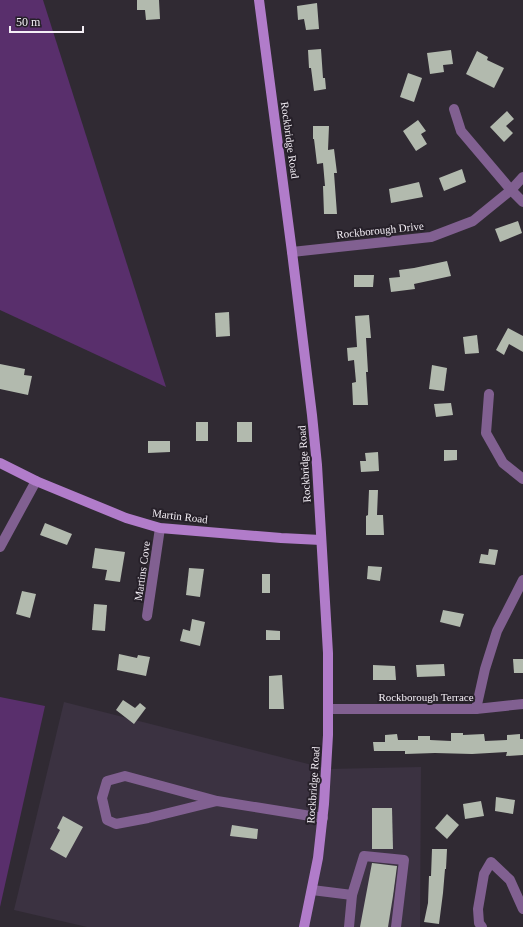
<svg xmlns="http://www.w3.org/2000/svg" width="523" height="927" viewBox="0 0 523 927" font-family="'Times New Roman',serif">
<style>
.built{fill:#3b3241}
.green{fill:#592f6c}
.building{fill:#b2baae}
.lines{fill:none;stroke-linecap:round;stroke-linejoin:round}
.street{stroke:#816091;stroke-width:10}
.secondary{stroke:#b17cca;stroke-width:10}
.labels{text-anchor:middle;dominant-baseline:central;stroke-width:4;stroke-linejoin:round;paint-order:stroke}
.street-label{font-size:11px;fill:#f4eff6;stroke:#262029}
</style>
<rect width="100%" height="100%" fill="#302a33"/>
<polygon class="built" points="64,702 328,769 421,767 420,927 87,927 14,910"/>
<g class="green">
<polygon points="0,0 43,0 166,387 0,310"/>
<polygon points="0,697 45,706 0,907"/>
</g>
<g class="building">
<polygon points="137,0 159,0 160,19 146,20 145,10 137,10"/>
<polygon points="317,3 319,29 306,30 304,19 298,20 297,6"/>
<polygon points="321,49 323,78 325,78 326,89 314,91 311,68 309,68 308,50"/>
<polygon points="451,50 453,64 443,65 444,72 430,74 427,53"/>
<polygon points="477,51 488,57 487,60 504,68 494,88 466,74"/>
<polygon points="408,73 422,78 414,102 400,97"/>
<polygon points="507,111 514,119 506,126 513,133 504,142 490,127"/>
<polygon points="418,120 426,131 421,134 427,144 416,151 403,131"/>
<polygon points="313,126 329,126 328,150 334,149 337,173 334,173 337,214 324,214 323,186 325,186 323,163 317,164 314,139 313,139"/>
<polygon points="462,169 466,182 444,191 439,178"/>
<polygon points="419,182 423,197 391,203 389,189"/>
<polygon points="518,221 522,233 500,242 495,229"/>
<polygon points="447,261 451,276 414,284 415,289 391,292 389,278 400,277 399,270 414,268"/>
<polygon points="354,275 374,275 373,287 354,287"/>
<polygon points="229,312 230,336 216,337 215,313"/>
<polygon points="369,315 371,338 366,338 368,372 366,372 368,405 353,405 352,383 356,382 354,360 348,361 347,348 357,347 355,316"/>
<polygon points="508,328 523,336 523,352 509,344 504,355 496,350"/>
<polygon points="477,335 479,353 465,354 463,337"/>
<polygon points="0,364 25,369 24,375 32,376 28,395 0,389"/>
<polygon points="432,365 447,368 444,391 429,389"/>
<polygon points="451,403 453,415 436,417 434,404"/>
<rect x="196" y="422" width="12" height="19"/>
<rect x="237" y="422" width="15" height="20"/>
<polygon points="148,441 170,441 170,452 148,453"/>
<polygon points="444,450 457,450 457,460 444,461"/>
<polygon points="378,452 379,471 361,472 360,461 366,461 365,453"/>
<polygon points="369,490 378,490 377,515 383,515 384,535 366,535 366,516 368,515"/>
<polygon points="45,523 72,534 67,545 40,535"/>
<polygon points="95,548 125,552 120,582 105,580 107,570 92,568"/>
<polygon points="489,549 498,550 495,565 479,563 481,554 488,555"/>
<polygon points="368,566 382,567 380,581 367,579"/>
<polygon points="189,568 204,569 200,597 186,595"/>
<rect x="262" y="574" width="8" height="19"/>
<polygon points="22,591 36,594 30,618 16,614"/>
<polygon points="94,604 107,605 105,631 92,630"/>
<polygon points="443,610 464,614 460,627 440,622"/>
<polygon points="192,619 205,622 200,646 180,641 183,629 190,631"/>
<polygon points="266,630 280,631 280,640 266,640"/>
<polygon points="119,654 137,658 138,655 150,657 146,676 117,670"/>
<polygon points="513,659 523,659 523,673 514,673"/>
<polygon points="444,664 445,676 417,677 416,665"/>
<polygon points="373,665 395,666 396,680 373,680"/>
<polygon points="282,675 284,709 269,709 269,676"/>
<polygon points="123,700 135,708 140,703 146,708 134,724 116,710"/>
<polygon points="451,733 463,733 463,735 484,734 485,741 507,740 507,735 520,734 520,739 523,739 523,755 506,756 507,752 472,754 435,753 405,754 405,751 374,751 373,742 385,742 385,735 397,734 398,740 418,740 418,736 430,736 430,740 451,741"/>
<polygon points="496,797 515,800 513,814 495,811"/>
<polygon points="481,801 484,816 465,819 463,804"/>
<polygon points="372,808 392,808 393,849 372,849"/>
<polygon points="447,814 459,825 447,839 435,828"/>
<polygon points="63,816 83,827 66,858 50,849 60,830 57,828"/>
<polygon points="232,825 258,829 257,839 230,836"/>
<polygon points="432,849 447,849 446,869 445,869 443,893 439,924 424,922 428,903 429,876 431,876"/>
<polygon points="372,863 397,866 393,896 388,927 360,927"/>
</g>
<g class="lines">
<g class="street">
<polyline points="454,109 461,131 511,190 523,202"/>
<polyline points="292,252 431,237 473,221 511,190 523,177"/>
<polyline points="489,394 486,433 503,463 523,479"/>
<polyline points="0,547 36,481"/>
<polyline points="147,616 160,528"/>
<polyline points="328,709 476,709 523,704"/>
<polyline points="476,709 485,669 497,631 523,580"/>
<polyline points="217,801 148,818 116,824 107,820 102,798 107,781 125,776 217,801 323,818"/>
<polyline points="312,890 352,895"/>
<polyline points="349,927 352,895 364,856 404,860 396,927"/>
<polyline points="482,927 479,923 478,909 484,874 491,862 510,880 523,909"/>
</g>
<g class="secondary">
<polyline points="259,0 292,252 312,415 317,465 328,653 328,735 324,804 318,858 304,927"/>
<polyline points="0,463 36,481 126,518 160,528 281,538 321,540"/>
</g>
</g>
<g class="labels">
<g class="street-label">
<text transform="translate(290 140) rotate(82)">Rockbridge Road</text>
<text transform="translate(380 230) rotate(-6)">Rockborough Drive</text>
<text transform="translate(304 464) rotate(-94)">Rockbridge Road</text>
<text transform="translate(180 516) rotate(7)">Martin Road</text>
<text transform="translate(142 571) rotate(-82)">Martins Cove</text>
<text x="426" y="697">Rockborough Terrace</text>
<text transform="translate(313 785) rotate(-86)">Rockbridge Road</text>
</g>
</g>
<path d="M10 26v6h73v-6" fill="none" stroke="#f4eff6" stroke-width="2"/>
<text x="16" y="26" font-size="12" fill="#f4eff6" stroke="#262029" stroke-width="3" paint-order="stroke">50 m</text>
</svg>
